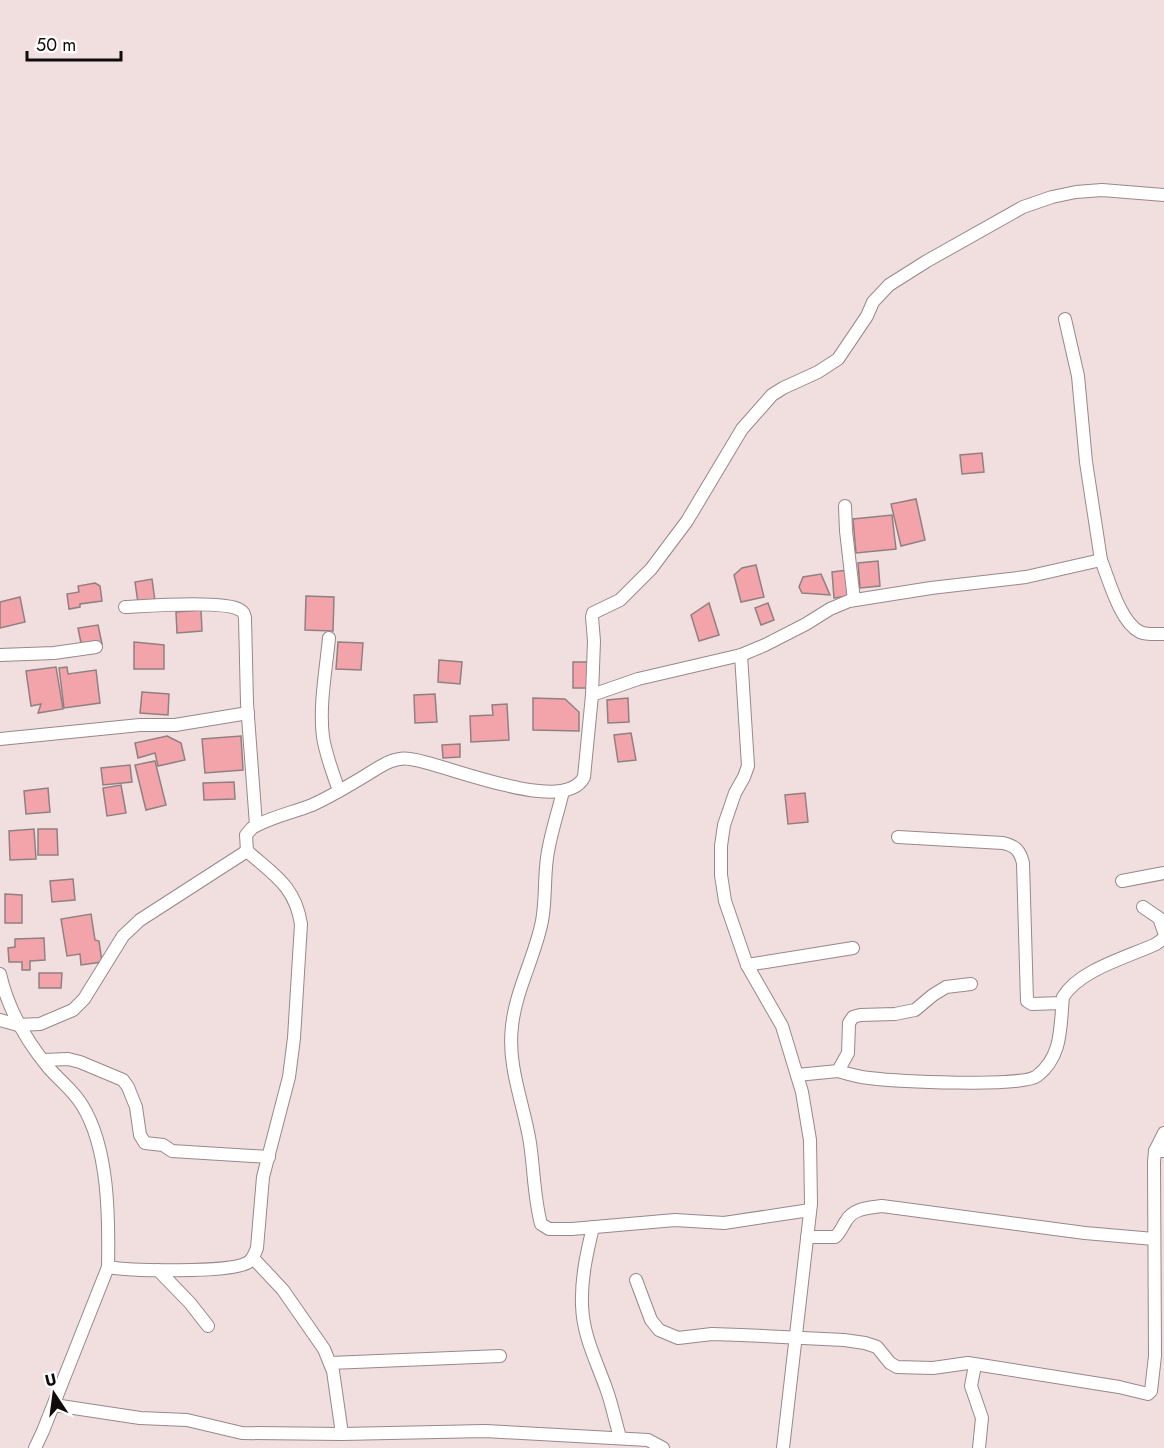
<svg xmlns="http://www.w3.org/2000/svg" width="1164" height="1448" viewBox="0 0 1164 1448" font-family="Jost,sans-serif">
<style>
.building{fill:#f2a4aa;stroke:#908081;stroke-width:1.5}
.lines{fill:none;stroke-linecap:round;stroke-linejoin:round}
.minor-casing{stroke:#988889;stroke-width:14}
.minor{stroke:#fff;stroke-width:12}
</style>
<rect width="100%" height="100%" fill="#f1dfe0"/>
<g class="building">
<polygon points="982,453 984,472 962,474 960,455"/>
<polygon points="916,499 925,540 901,546 891,504"/>
<polygon points="892,515 896,549 856,553 853,519"/>
<polygon points="878,561 880,586 860,588 858,563"/>
<polygon points="756,565 764,597 741,602 734,575 742,568"/>
<polygon points="848,570 850,596 834,598 832,572"/>
<polygon points="821,574 830,595 802,593 799,587 803,577"/>
<polygon points="152,579 155,601 138,603 135,582"/>
<polygon points="95,583 100,586 102,601 80,604 80,607 69,609 67,594 79,592 78,586"/>
<polygon points="306,596 334,597 333,631 305,630"/>
<polygon points="20,597 25,622 0,628 0,602"/>
<polygon points="709,603 719,635 699,641 691,615"/>
<polygon points="768,603 774,620 761,625 755,608"/>
<polygon points="201,610 202,631 177,633 176,612"/>
<polygon points="98,625 102,644 82,648 78,628"/>
<polygon points="134,642 164,645 164,669 134,669"/>
<polygon points="338,642 363,643 361,670 336,669"/>
<polygon points="439,660 462,662 460,684 438,682"/>
<rect x="573" y="662" width="17" height="26"/>
<polygon points="56,667 63,709 38,713 41,704 31,706 26,671"/>
<polygon points="67,667 68,674 96,670 100,703 64,708 59,668"/>
<polygon points="142,692 169,694 168,715 140,713"/>
<polygon points="435,694 437,722 415,723 414,695"/>
<polygon points="533,698 565,699 579,712 579,731 533,730"/>
<polygon points="628,698 629,722 608,723 607,700"/>
<polygon points="507,704 509,740 471,742 470,716 493,715 492,705"/>
<polygon points="631,733 636,760 618,762 614,735"/>
<polygon points="167,736 181,743 185,760 158,766 155,753 138,758 135,743"/>
<polygon points="241,736 243,770 205,773 202,739"/>
<polygon points="460,744 460,757 443,758 442,745"/>
<polygon points="155,761 166,805 146,810 135,765"/>
<polygon points="130,765 132,782 103,785 101,768"/>
<polygon points="234,782 235,799 204,800 203,783"/>
<polygon points="121,785 126,813 107,816 103,788"/>
<polygon points="48,788 50,812 26,814 24,791"/>
<polygon points="805,793 808,822 788,824 785,795"/>
<polygon points="34,829 36,859 10,860 9,831"/>
<polygon points="38,829 57,829 58,855 38,855"/>
<polygon points="73,879 75,900 52,902 50,881"/>
<polygon points="5,894 22,895 22,923 5,923"/>
<polygon points="91,914 95,940 99,941 102,962 81,965 80,954 67,956 61,919"/>
<polygon points="44,938 45,960 30,961 30,970 22,970 22,962 9,962 8,948 15,947 15,939"/>
<polygon points="39,973 62,973 61,988 39,988"/>
</g>
<g class="lines">
<defs>
<g id="minor">
<polyline points="1065,319 1078,376 1086,462 1101,560"/>
<polyline points="845,506 846,531 854,600"/>
<path d="M125 607C146 606 225 600 240 610 244 612 244 614 245 618L247 703 256 825"/>
<path d="M329 638C326 670 319 705 323 737 326 756 333 773 339 791"/>
<polyline points="0,655 54,653 96,647"/>
<polyline points="741,655 748,766 744,777 735,793 724,825 721,846 721,875 725,901 747,965 782,1026 802,1092 810,1140 811,1204 783,1448"/>
<polyline points="592,695 594,641 592,617 593,613 620,600 651,569 687,521 742,429 772,395 783,388 818,372 838,359 867,316 873,302 889,285 927,261 1023,207 1052,197 1076,192 1102,190 1164,195"/>
<polyline points="0,739 140,725 175,725 248,713"/>
<path d="M563 791C558 813 550 835 547 858 544 879 546 900 542 921 535 957 516 989 512 1026 507 1067 524 1104 530 1143 534 1170 534 1198 541 1224L549 1229H572L675 1220 724 1223 810 1210"/>
<path d="M898 837 1003 843C1016 846 1020 851 1023 863L1027 1001 1032 1004 1062 1003"/>
<polyline points="1122,881 1164,873"/>
<polyline points="1143,907 1159,918 1164,932"/>
<polyline points="747,965 853,948"/>
<path d="M0 974C8 1009 25 1039 48 1067 59 1080 73 1090 82 1105 109 1148 109 1218 108 1267"/>
<polyline points="0,1020 18,1025 40,1024 73,1010 84,999 123,936 140,920 247,851"/>
<polyline points="43,1060 68,1059 80,1062 123,1080 128,1087 136,1107 140,1135 145,1143 163,1145 172,1151 269,1157"/>
<path d="M838 1071C848 1074 858 1077 869 1078 894 1081 1021 1088 1037 1076 1063 1056 1060 1026 1063 997 1079 970 1128 957 1156 944L1164 938"/>
<polyline points="797,1075 838,1071 848,1053 849,1023 853,1017 860,1015 895,1014 915,1010 933,995 946,987 971,984"/>
<polyline points="1155,1151 1164,1133"/>
<path d="M593 1227C587 1252 581 1278 582 1305 583 1336 596 1360 606 1388 612 1404 615 1421 620 1437"/>
<path d="M807 1237H835C840 1233 842 1227 846 1221 853 1208 869 1208 882 1206L1085 1233 1154 1239"/>
<polyline points="253,1258 283,1290 324,1349 333,1371 342,1434 485,1431 648,1440 663,1448"/>
<polyline points="158,1270 190,1303 208,1326"/>
<polyline points="636,1280 651,1320 659,1330 678,1338 712,1334 741,1335 844,1340 865,1343 877,1347 890,1363 897,1367 933,1368 968,1363 1119,1387 1148,1394 1151,1391 1155,1356 1154,1162 1155,1151 1164,1151"/>
<polyline points="330,1363 500,1356"/>
<polyline points="975,1365 971,1386 982,1418 979,1448"/>
<polyline points="54,1405 140,1418 187,1420 242,1433 342,1434"/>
<path d="M35 1448 43 1431 108 1267C131 1271 228 1273 247 1263 253 1260 254 1255 257 1248L263 1177 289 1077 294 1038 301 924C295 886 274 875 247 851L246 835 252 828C270 817 292 813 312 805 332 796 350 785 368 774 381 766 395 756 410 759 444 763 564 817 584 777L592 695 638 679 741 655 765 645 806 624 830 609 849 601 931 588 1026 577 1101 560C1109 580 1120 622 1140 632 1147 635 1157 634 1164 634"/>
</g>
</defs>
<use href="#minor" class="minor-casing"/>
<use href="#minor" class="minor"/>
</g>
<g transform="translate(54 1394) rotate(347)" stroke="#ffffff" stroke-width="4.5" paint-order="stroke">
<path d="M0-4.5L10 22L0 15L-10 22Z" fill="#110c0c"/>
<text y="-9" font-size="16" font-weight="bold" text-anchor="middle" fill="#110c0c">U</text>
</g>
<path d="M27 51v9h94v-9" fill="none" stroke="#110c0c" stroke-width="3"/>
<text x="36" y="51" font-size="18" fill="#110c0c" stroke="#ffffff" stroke-width="4.5" paint-order="stroke">50 m</text>
</svg>
